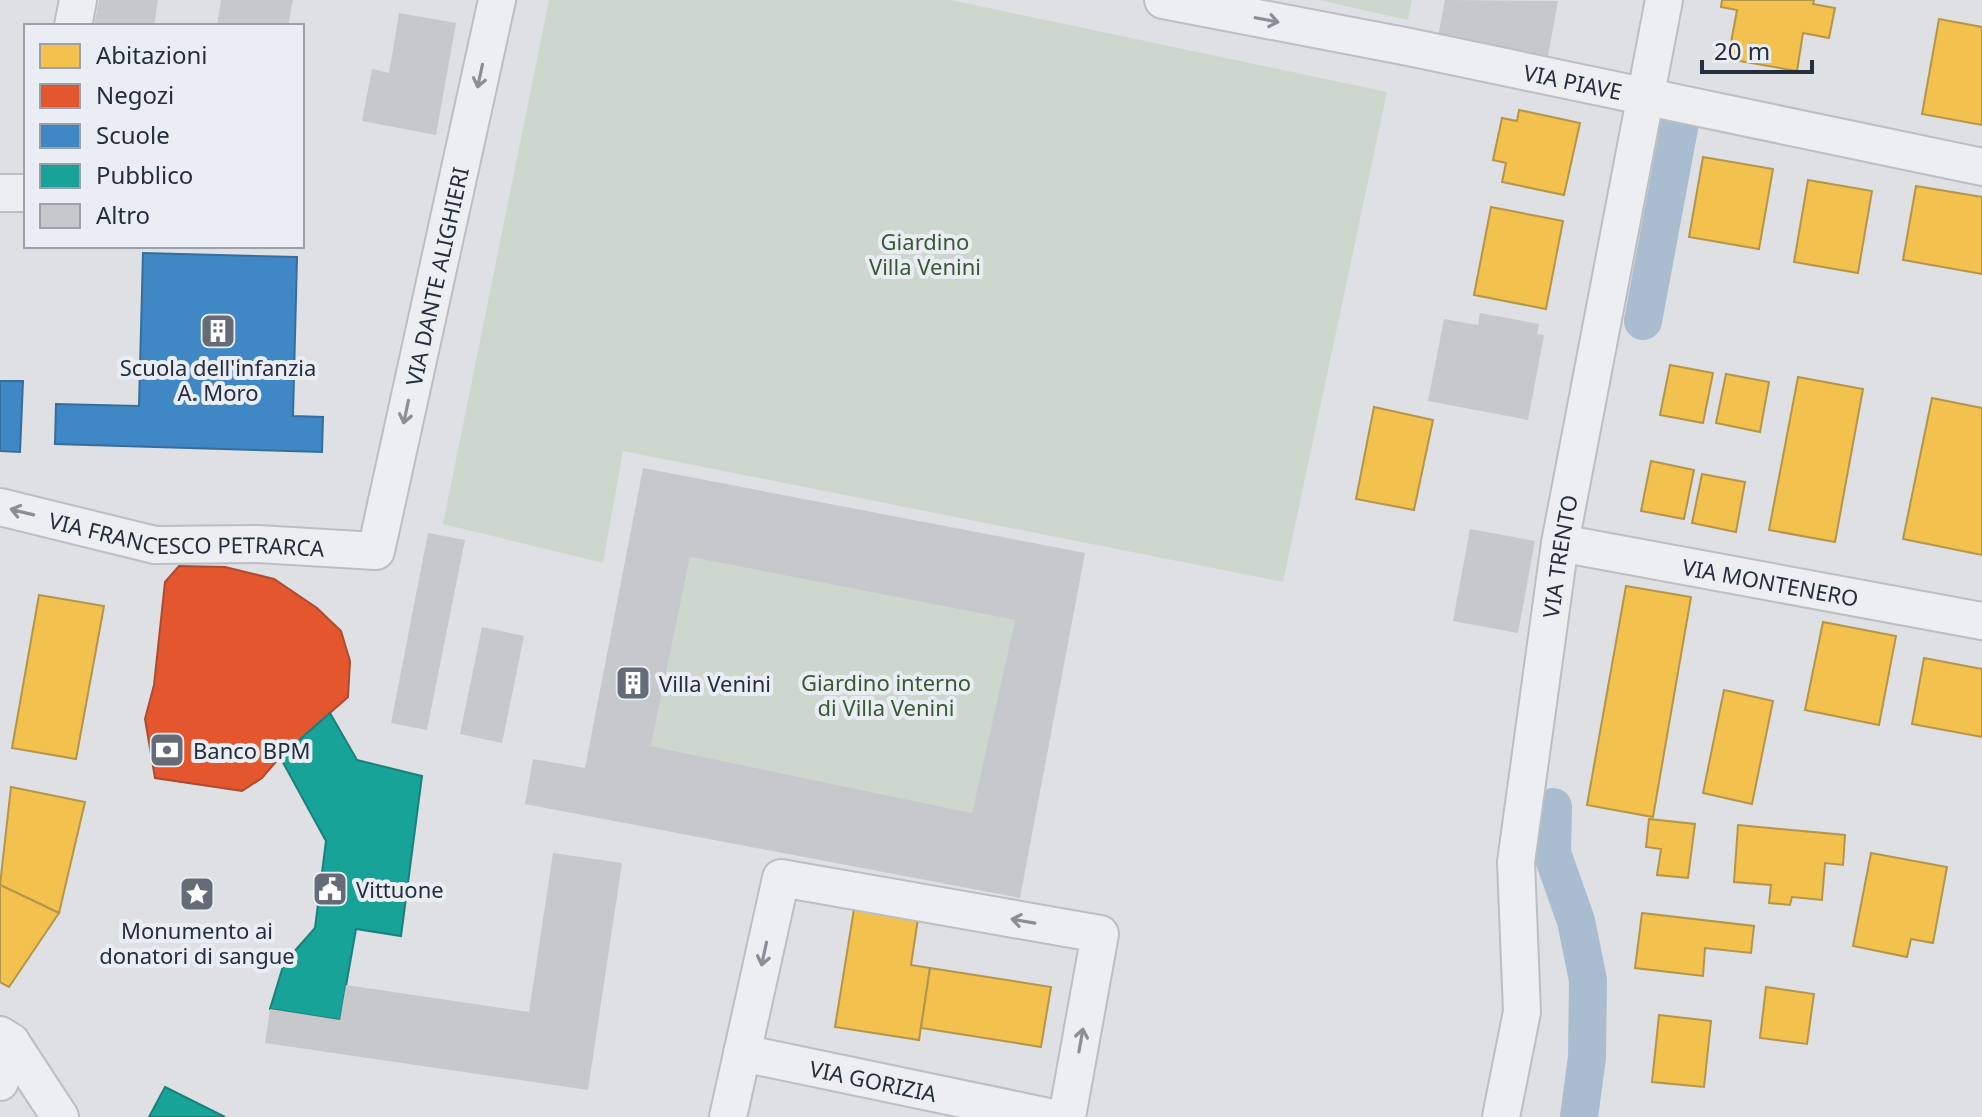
<svg xmlns="http://www.w3.org/2000/svg" width="1982" height="1117" viewBox="0 0 1982 1117" font-family="'Noto Sans',sans-serif">
<style>
.green{fill:#ced7ce}
.homes{fill:#f2c14e;stroke:#b49549;stroke-width:2}
.shops{fill:#e4572e;stroke:#ab4b32;stroke-width:2}
.schools{fill:#3f88c5;stroke:#376d9c;stroke-width:2}
.public{fill:#17a398;stroke:#1b807d;stroke-width:2}
.lines{fill:none;stroke-linecap:round;stroke-linejoin:round}
.canal{stroke:#aabdd0;stroke-width:38}
.building{fill:#c6c8cb;fill-rule:evenodd}
.street-casing{stroke:#bcbec1;stroke-width:40}
.street{stroke:#edeef1;stroke-width:36}
.oneway{stroke:#898e97}
.labels{text-anchor:middle;dominant-baseline:central;stroke-width:8;stroke-linejoin:round;paint-order:stroke}
.street-label{font-size:22px;fill:#252e3d;stroke:#eaeef4}
.park-label{font-size:22px;fill:#395931;stroke:#eaeef4}
.poi-label{font-size:22px;fill:#252e3d;stroke:#eaeef4;text-anchor:start}
</style>
<rect width="100%" height="100%" fill="#dee0e3"/>
<g class="green">
<polygon points="549,0 951,0 1387,92 1283,582 623,451 603,563 443,524"/>
<polygon points="1319,0 1412,0 1408,20"/>
<polygon points="690,557 1015,620 972,813 651,746"/>
</g>
<g class="homes">
<polygon points="1722,0 1814,0 1813,4 1835,8 1829,38 1803,33 1797,71 1728,59 1737,10 1721,7"/>
<polygon points="1939,19 1982,27 1982,125 1922,114"/>
<polygon points="1519,110 1580,123 1564,195 1502,182 1506,163 1493,160 1502,118 1517,121"/>
<polygon points="1703,157 1773,169 1759,249 1689,237"/>
<polygon points="1808,180 1872,191 1858,273 1794,262"/>
<polygon points="1916,186 1982,197 1982,274 1903,260"/>
<polygon points="1491,207 1563,221 1546,309 1474,295"/>
<polygon points="1670,365 1713,373 1703,423 1660,415"/>
<polygon points="1726,374 1769,382 1760,432 1716,423"/>
<polygon points="1798,377 1863,389 1835,542 1769,530"/>
<polygon points="1932,398 1982,408 1982,555 1903,539"/>
<polygon points="1374,407 1433,420 1414,510 1356,499"/>
<polygon points="1651,461 1694,470 1684,519 1641,511"/>
<polygon points="1702,474 1745,482 1736,532 1692,523"/>
<polygon points="1626,586 1691,597 1653,817 1587,805"/>
<polygon points="39,595 104,606 76,759 12,748"/>
<polygon points="1823,622 1896,636 1879,725 1805,710"/>
<polygon points="1924,658 1982,669 1982,737 1912,724"/>
<polygon points="1724,690 1773,701 1752,804 1703,793"/>
<polygon points="11,787 85,802 59,913 0,885"/>
<polygon points="1649,819 1695,824 1688,878 1657,875 1661,849 1646,847"/>
<polygon points="1738,825 1845,835 1843,865 1825,863 1822,900 1792,897 1790,905 1769,903 1771,885 1734,882"/>
<polygon points="1871,853 1947,867 1933,943 1911,939 1907,957 1853,946"/>
<polygon points="0,885 59,913 9,987 0,982"/>
<polygon points="855,903 919,912 911,965 930,968 919,1040 835,1027"/>
<polygon points="1642,913 1754,926 1751,953 1705,948 1703,976 1635,968"/>
<polygon points="930,968 1051,987 1041,1047 921,1028"/>
<polygon points="1766,987 1814,994 1807,1044 1760,1038"/>
<polygon points="1659,1015 1711,1021 1704,1087 1652,1082"/>
</g>
<polygon class="shops" points="179,566 225,567 274,579 317,608 341,631 350,661 348,697 280,757 262,778 242,791 155,778 145,719 154,685 165,582"/>
<g class="schools">
<polygon points="143,253 297,257 293,416 323,417 322,452 55,444 56,404 139,406"/>
<polygon points="0,381 23,381 20,452 0,451"/>
</g>
<g class="public">
<polygon points="330,713 357,760 422,776 401,936 356,929 340,1020 270,1009 284,963 315,928 326,841 280,757"/>
<polygon points="165,1087 225,1117 149,1117"/>
</g>
<g class="lines">
<g class="canal">
<polyline points="1643,321 1679,128"/>
<polyline points="1553,807 1552,853 1576,921 1588,980 1587,1057 1579,1117"/>
</g>
</g>
<g class="building">
<polygon points="99,0 158,0 154,26 94,26"/>
<polygon points="221,0 293,0 288,26 217,26"/>
<polygon points="1445,0 1558,1 1547,62 1437,42"/>
<polygon points="399,13 456,23 436,135 362,121 372,69 389,73"/>
<polygon points="1480,313 1539,324 1537,334 1544,335 1528,420 1428,401 1444,319 1478,325"/>
<path d="M643 468 1085 553 1020 898 525 804 533 759 585 768ZM690 557 1015 620 972 813 651 746Z"/>
<polygon points="1470,529 1535,541 1518,633 1453,621"/>
<polygon points="428,533 465,540 427,730 391,723"/>
<polygon points="482,627 524,636 502,743 460,734"/>
<polygon points="553,853 622,863 588,1090 265,1043 270,1009 340,1020 346,985 529,1012"/>
</g>
<g class="lines">
<defs>
<g id="street">
<path id="s1" d="M1163 0 1409 47 1982 167"/>
<polyline points="73,26 78,0"/>
<polyline points="0,193 26,193"/>
<path id="s2" d="M0 507 155 545 258 544 376 551 497 0"/>
<path id="s3" d="M1560 543 1982 621"/>
<polyline points="0,1035 11,1042 60,1117"/>
<path id="s4" d="M742 1053 1049 1117"/>
<polyline points="0,1082 11,1042"/>
<polyline points="728,1117 781,878 1100,934 1067,1117"/>
<path id="s5" d="M1501 1117 1522 1012 1516 862 1560 543 1664 0"/>
</g>
</defs>
<use href="#street" class="street-casing"/>
<use href="#street" class="street"/>
</g>
<defs><path id="oneway-shaft" d="M-6 0H5M1.5-3L5.5 0L1.5 3" fill="none" stroke-width="1.6" stroke-linecap="round" stroke-linejoin="round" transform="scale(2)"/></defs>
<g class="oneway">
<use href="#oneway-shaft" transform="translate(1267 20) rotate(11)"/>
<use href="#oneway-shaft" transform="translate(480 76) rotate(102)"/>
<use href="#oneway-shaft" transform="translate(406 412) rotate(102)"/>
<use href="#oneway-shaft" transform="translate(22 512) rotate(-166)"/>
<use href="#oneway-shaft" transform="translate(1023 921) rotate(-170)"/>
<use href="#oneway-shaft" transform="translate(764 954) rotate(102)"/>
<use href="#oneway-shaft" transform="translate(1081 1040) rotate(-80)"/>
</g>
<defs>
<symbol id="building-square" viewBox="-11 -11 22 22"><rect x="-9" y="-9" width="18" height="18" rx="4" fill="#666c77" stroke="#eaeef4"/><path d="M-4-6H4V6H1V3H-1V6H-4ZM-2.5-4.3h1.7v1.8h-1.7ZM.8-4.3h1.7v1.8H.8ZM-2.5-1h1.7V.8h-1.7ZM.8-1h1.7V.8H.8Z" fill="#fff"/></symbol>
<symbol id="bank-square" viewBox="-11 -11 22 22"><rect x="-9" y="-9" width="18" height="18" rx="4" fill="#666c77" stroke="#eaeef4"/><path d="M-6-4H6V4H-6ZM0-2.3a2.3 2.3 0 1 0 0 4.6a2.3 2.3 0 1 0 0-4.6Z" fill="#fff"/></symbol>
<symbol id="civic-square" viewBox="-11 -11 22 22"><rect x="-9" y="-9" width="18" height="18" rx="4" fill="#666c77" stroke="#eaeef4"/><path d="M-.6-6.5H3V-4.5H.6V-3L4-1V1h2V6H-6V1h2V-1L-.6-3ZM-1.2 2.5V6h2.4V2.5Z" fill="#fff"/></symbol>
<symbol id="sight-square" viewBox="-11 -11 22 22"><rect x="-9" y="-9" width="18" height="18" rx="4" fill="#666c77" stroke="#eaeef4"/><path d="M0-6L1.8-2.2L6-1.7L2.9 1.2L3.7 5.4L0 3.3L-3.7 5.4L-2.9 1.2L-6-1.7L-1.8-2.2Z" fill="#fff"/></symbol>
</defs>
<g fill-rule="evenodd">
<use href="#building-square" x="198" y="311" width="40" height="40"/>
<use href="#building-square" x="613" y="663" width="40" height="40"/>
<use href="#bank-square" x="147" y="730" width="40" height="40"/>
<use href="#civic-square" x="310" y="869" width="40" height="40"/>
<use href="#sight-square" x="177" y="874" width="40" height="40"/>
</g>
<g class="labels">
<g class="street-label">
<text stroke="none"><textPath href="#s1" startOffset="418">VIA PIAVE</textPath></text>
<text stroke="none"><textPath href="#s2" startOffset="662">VIA DANTE ALIGHIERI</textPath></text>
<text stroke="none"><textPath href="#s2" startOffset="190">VIA FRANCESCO PETRARCA</textPath></text>
<text stroke="none"><textPath href="#s5" startOffset="566">VIA TRENTO</textPath></text>
<text stroke="none"><textPath href="#s3" startOffset="214">VIA MONTENERO</textPath></text>
<text stroke="none"><textPath href="#s4" startOffset="134">VIA GORIZIA</textPath></text>
</g>
<g class="park-label">
<text x="925" y="241">Giardino<tspan x="925" dy="25">Villa Venini</tspan></text>
<text x="886" y="682">Giardino interno<tspan x="886" dy="25">di Villa Venini</tspan></text>
</g>
<g class="poi-label">
<text x="218" y="367" text-anchor="middle">Scuola dell'infanzia<tspan x="218" dy="25">A. Moro</tspan></text>
<text x="659" y="683">Villa Venini</text>
<text x="193" y="750">Banco BPM</text>
<text x="356" y="889">Vittuone</text>
<text x="197" y="930" text-anchor="middle">Monumento ai<tspan x="197" dy="25">donatori di sangue</tspan></text>
</g>
</g>
<rect x="24" y="24" width="280" height="224" fill="#eaeef4" stroke="#9ba1ab" stroke-width="2"/>
<rect x="40" y="44" width="40" height="24" fill="#f2c14e" stroke="#9ba1ab" stroke-width="2"/>
<text x="96" y="64" font-size="24" fill="#252e3d">Abitazioni</text>
<rect x="40" y="84" width="40" height="24" fill="#e4572e" stroke="#9ba1ab" stroke-width="2"/>
<text x="96" y="104" font-size="24" fill="#252e3d">Negozi</text>
<rect x="40" y="124" width="40" height="24" fill="#3f88c5" stroke="#9ba1ab" stroke-width="2"/>
<text x="96" y="144" font-size="24" fill="#252e3d">Scuole</text>
<rect x="40" y="164" width="40" height="24" fill="#17a398" stroke="#9ba1ab" stroke-width="2"/>
<text x="96" y="184" font-size="24" fill="#252e3d">Pubblico</text>
<rect x="40" y="204" width="40" height="24" fill="#c6c8cb" stroke="#9ba1ab" stroke-width="2"/>
<text x="96" y="224" font-size="24" fill="#252e3d">Altro</text>
<path d="M1702 60v12h110v-12" fill="none" stroke="#252e3d" stroke-width="4"/>
<text x="1714" y="60" font-size="24" fill="#252e3d" stroke="#eaeef4" stroke-width="6" paint-order="stroke">20 m</text>
</svg>
